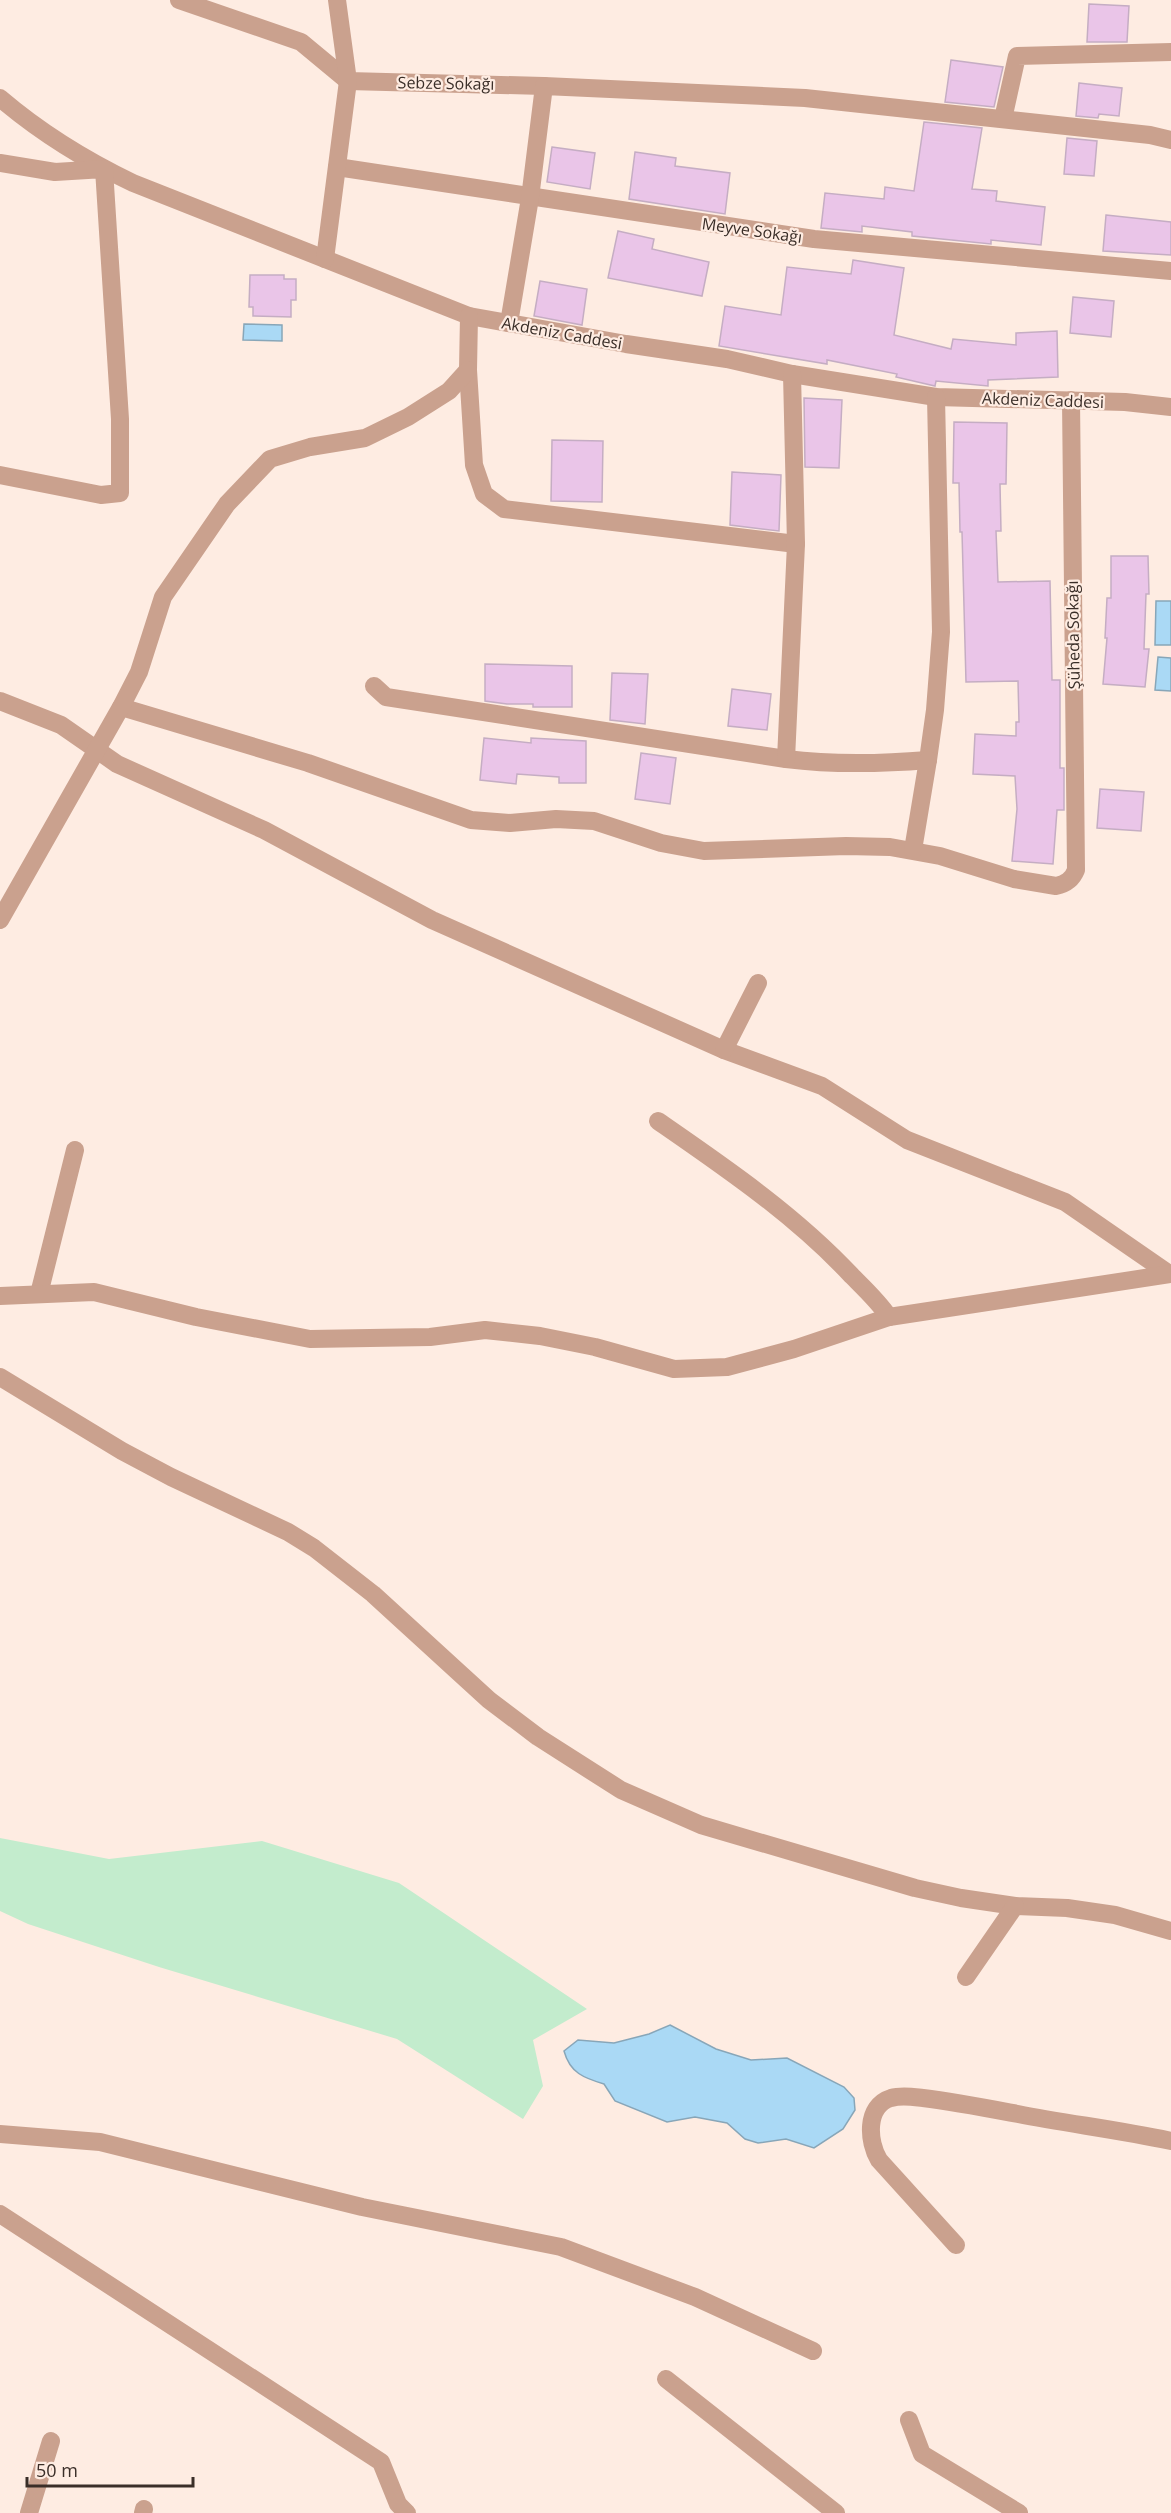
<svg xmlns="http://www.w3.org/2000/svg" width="1171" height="2513" viewBox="0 0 1171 2513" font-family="'Open Sans',sans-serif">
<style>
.green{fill:#c3eccd}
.water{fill:#aad9f5;stroke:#88a6b8;stroke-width:1.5}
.building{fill:#eac5e8;stroke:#c5adc3;stroke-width:1.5}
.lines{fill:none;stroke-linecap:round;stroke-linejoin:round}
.minor{stroke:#caa18e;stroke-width:18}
.labels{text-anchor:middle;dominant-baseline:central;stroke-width:4.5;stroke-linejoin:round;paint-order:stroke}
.street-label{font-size:16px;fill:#3a2e28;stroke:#feece2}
</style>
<rect width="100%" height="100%" fill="#feece2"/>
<polygon class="green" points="0,1838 109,1859 262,1841 399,1883 587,2009 533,2040 543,2086 523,2119 397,2039 159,1967 28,1924 0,1911"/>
<g class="water">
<polygon points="244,324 282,325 282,341 243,340"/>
<polygon points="1156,601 1171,601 1171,645 1155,645"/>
<polygon points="1158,657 1171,658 1171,691 1155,690"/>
<path d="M670 2025 716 2049 751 2060 787 2058 844 2087 854 2098 855 2110 843 2129 814 2148 786 2139 758 2143 745 2139 727 2123 695 2117 667 2122 615 2101 604 2084C584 2078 570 2073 564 2051L578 2040 614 2043 649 2034Z"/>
</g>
<g class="building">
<polygon points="1089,4 1129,6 1127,42 1087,42"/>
<polygon points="951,60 1003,67 994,107 945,102"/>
<polygon points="1079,83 1122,88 1119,116 1099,114 1098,118 1076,116"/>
<polygon points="924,122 982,128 972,189 997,191 996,201 1045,207 1041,245 991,240 991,244 912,236 912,232 862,226 862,232 821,228 825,193 884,199 885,187 914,191"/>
<polygon points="1067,138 1097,141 1094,176 1064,174"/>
<polygon points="552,147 595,153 590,189 547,182"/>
<polygon points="635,152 676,158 675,166 730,173 725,214 629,199"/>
<polygon points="1106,215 1171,222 1171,255 1103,251"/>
<polygon points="618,231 654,239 652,249 709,262 702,296 608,278"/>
<polygon points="853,260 904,268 894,335 951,349 953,339 1016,345 1016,333 1057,331 1058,377 988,380 988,386 936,381 935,386 896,377 897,374 827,360 827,364 719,346 725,306 781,315 787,267 851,274"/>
<polygon points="250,275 284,275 284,279 296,279 296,300 291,300 291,317 253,316 253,307 249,307"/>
<polygon points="540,281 587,289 582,325 534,316"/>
<polygon points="1073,297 1114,301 1111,337 1070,333"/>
<polygon points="804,398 842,400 839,468 805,467"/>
<polygon points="954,422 1007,423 1006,484 1000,484 1001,531 996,531 998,582 1050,581 1052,680 1060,680 1060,768 1064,768 1064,810 1057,810 1053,864 1012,861 1017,809 1015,776 973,774 975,734 1016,736 1016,722 1019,722 1018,681 966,682 962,532 960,532 959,483 953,483"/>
<polygon points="552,440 603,441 602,502 551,501"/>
<polygon points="732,472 781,475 779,531 730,525"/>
<polygon points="1111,556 1148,556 1149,594 1146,594 1144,649 1149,649 1145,687 1103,684 1107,638 1105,638 1107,598 1111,598"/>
<polygon points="485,664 572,666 572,707 533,707 533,704 507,704 485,701"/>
<polygon points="612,673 648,674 645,724 610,720"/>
<polygon points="732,689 771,694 767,730 728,726"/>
<polygon points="484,738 531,743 531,738 586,741 586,783 559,783 559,777 517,774 516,784 480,780"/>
<polygon points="641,753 676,758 670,804 635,799"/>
<polygon points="1100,789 1144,792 1141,831 1097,828"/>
</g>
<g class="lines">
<g class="minor">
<polyline points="179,0 301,42 348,81 544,86"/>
<path d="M0 98C41 133 85 160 133 183L469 316 626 344 727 359 792 374 936 397 1125 402 1171 407"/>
<polyline points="1003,119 1017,56 1171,52"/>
<polyline points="0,163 55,172 104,169 120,419 120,493 101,495 0,475"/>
<polyline points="337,167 814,239 1171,271"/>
<polyline points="325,259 348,81 337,0"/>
<polyline points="469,316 468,370 474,465 484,494 504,509 796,544"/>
<polyline points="509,323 530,198 544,86 805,98 1150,135 1171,140"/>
<path d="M374 686 386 697 786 759C834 765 880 764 928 760L935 710 941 632 936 397"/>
<polyline points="0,701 61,725 117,764 264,830 432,920 724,1050 822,1086 907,1140 1065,1202 1168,1273"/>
<path d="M121 707 308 763 471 820 510 823 556 819 594 821 661 843 704 851 846 846 890 847 940 856 1014 879 1056 886C1066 884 1072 880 1076 870L1071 400"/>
<polyline points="786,759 796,544 792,374"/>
<polyline points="913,850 928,760"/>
<polyline points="0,920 121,707 139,672 163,597 227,504 270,459 310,447 365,438 408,417 449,391 468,370"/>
<polyline points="724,1050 758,983"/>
<path d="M658 1121C726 1168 795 1215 852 1276 865 1289 878 1301 889 1317"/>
<polyline points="39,1294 75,1150"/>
<polyline points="0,1296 94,1292 196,1317 310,1339 430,1337 485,1330 540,1336 595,1347 674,1369 727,1367 794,1349 889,1317 1171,1274"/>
<polyline points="0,1377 122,1451 171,1477 288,1532 314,1548 373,1594 489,1700 538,1737 621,1790 701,1825 915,1888 961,1898 1015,1906 1067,1908 1115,1915 1171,1931"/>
<polyline points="966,1977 1015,1906"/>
<polyline points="0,2134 100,2142 362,2207 561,2247 695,2297 813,2351"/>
<polyline points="0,2214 381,2462 398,2504 407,2513"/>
<path d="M956 2245 879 2160C868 2142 865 2106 891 2098 902 2095 913 2097 923 2098 955 2102 986 2108 1018 2114 1069 2124 1120 2130 1171 2141"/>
<polyline points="666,2379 836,2513"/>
<polyline points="909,2420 922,2454 1019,2513"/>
<polyline points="29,2513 51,2441"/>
<polyline points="143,2513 144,2509"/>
</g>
</g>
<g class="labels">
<g class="street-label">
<text transform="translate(446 83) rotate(1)">Sebze Sokağı</text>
<text transform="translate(752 230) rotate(8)">Meyve Sokağı</text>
<text transform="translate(562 333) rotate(10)">Akdeniz Caddesi</text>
<text transform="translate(1043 400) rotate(2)">Akdeniz Caddesi</text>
<text transform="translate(1073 635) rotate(-91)">Şüheda Sokağı</text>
</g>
</g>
<path d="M27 2477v9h166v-9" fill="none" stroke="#3a2e28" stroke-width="3"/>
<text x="36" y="2477" font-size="18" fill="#3a2e28" stroke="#feece2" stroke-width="4.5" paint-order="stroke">50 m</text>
</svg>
